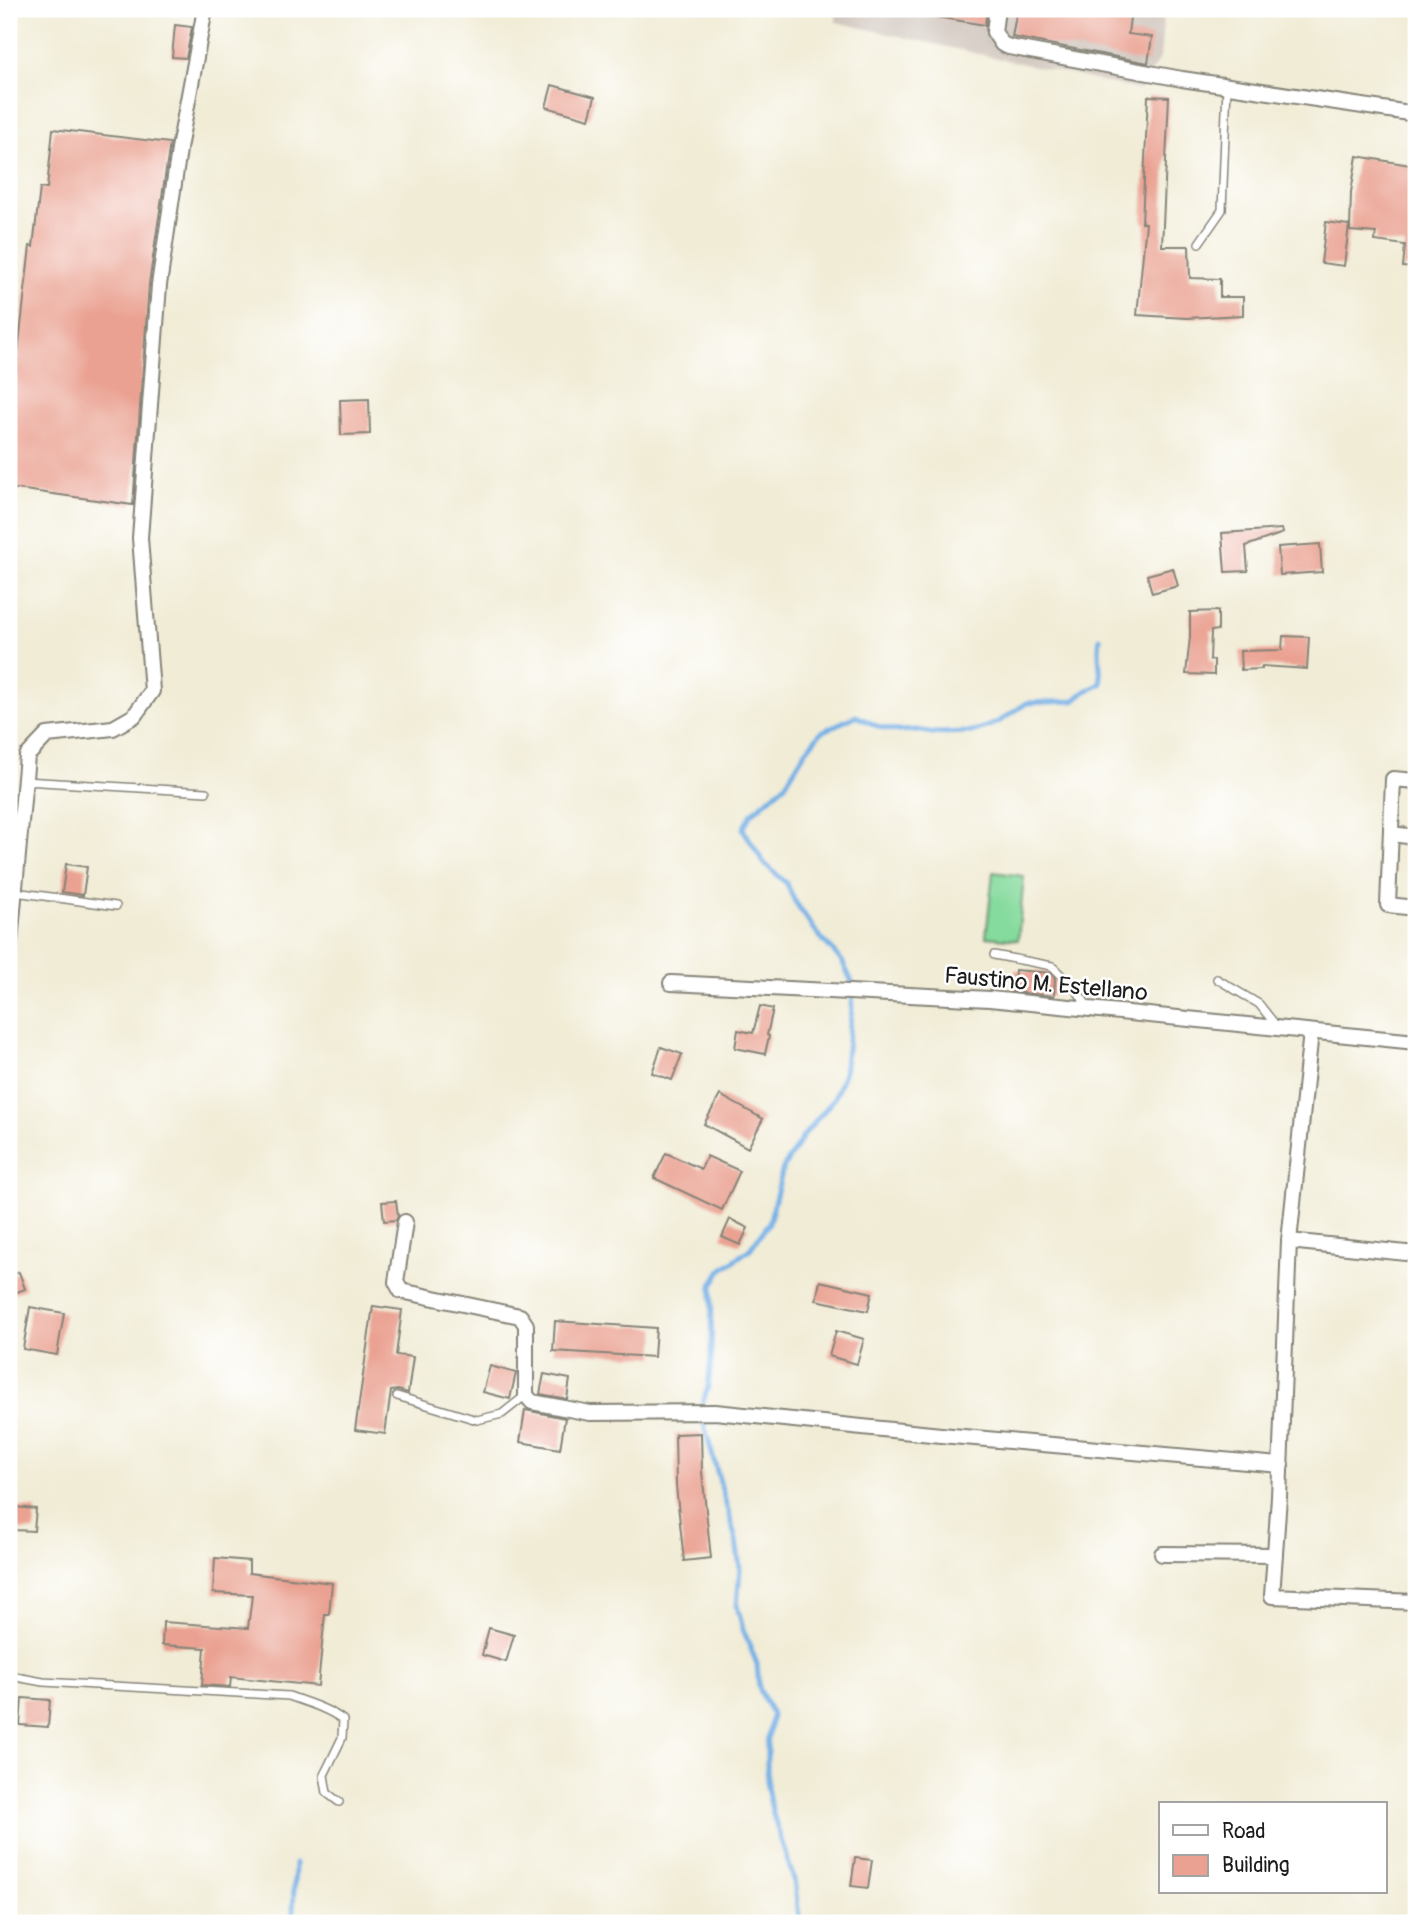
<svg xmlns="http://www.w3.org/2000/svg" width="1425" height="1932" viewBox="0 0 1425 1932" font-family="Pangolin,sans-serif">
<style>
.industrial{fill:#cdc2b9}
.green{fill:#85da9d;stroke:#507b5c;stroke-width:2}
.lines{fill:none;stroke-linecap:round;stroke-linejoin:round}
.stream{stroke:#75b0e6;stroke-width:5}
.building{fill:#eaa191}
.lane-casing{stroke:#868479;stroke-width:10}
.street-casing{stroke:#868479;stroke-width:18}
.lane{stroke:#fff;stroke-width:7}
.street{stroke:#fff;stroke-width:14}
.labels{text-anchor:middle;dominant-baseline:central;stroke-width:5;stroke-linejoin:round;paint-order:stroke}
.street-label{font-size:23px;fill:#1c1c1c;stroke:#fff}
</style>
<rect width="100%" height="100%" fill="#fff"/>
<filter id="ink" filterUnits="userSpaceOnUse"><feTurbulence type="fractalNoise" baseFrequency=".0143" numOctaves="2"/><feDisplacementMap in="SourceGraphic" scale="14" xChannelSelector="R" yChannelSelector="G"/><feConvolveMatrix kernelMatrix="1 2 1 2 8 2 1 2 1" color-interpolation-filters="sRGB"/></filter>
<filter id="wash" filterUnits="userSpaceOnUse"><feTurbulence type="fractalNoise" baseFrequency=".00686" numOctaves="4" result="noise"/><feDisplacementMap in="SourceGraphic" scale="28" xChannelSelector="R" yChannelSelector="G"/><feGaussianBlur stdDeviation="1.57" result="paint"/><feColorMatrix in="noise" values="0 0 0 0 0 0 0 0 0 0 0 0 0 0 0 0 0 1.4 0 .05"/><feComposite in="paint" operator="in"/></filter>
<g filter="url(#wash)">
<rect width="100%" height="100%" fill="#f1ecd6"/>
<polygon class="industrial" points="836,9 1164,9 1160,58 1140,90 836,22"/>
<polygon class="green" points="993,872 1024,876 1018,940 986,937"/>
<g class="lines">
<g class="stream">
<path d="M703 1402 708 1387 711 1360 712 1285 720 1271 750 1249 769 1223 783 1168 804 1135 834 1099 844 1073 852 1008 853 984 842 961 816 932 794 900 787 884 764 863 743 829 751 814 785 785 805 752 821 732 856 716 879 727 898 731 917 730 933 733 972 732 997 723 1027 703 1074 701 1086 691 1101 684C1101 668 1097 654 1100 638"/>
<polyline points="703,1421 736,1540 740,1569 737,1606 743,1629 757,1664 759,1688 772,1715 767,1744 767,1788 774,1818 794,1880 800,1923"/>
<polyline points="289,1923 293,1912 295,1864"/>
</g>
</g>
<g id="blocks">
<g class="building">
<polygon points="930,9 987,9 985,25 930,16"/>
<polygon points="1017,9 1131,9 1128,34 1152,37 1148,63 1012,37"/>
<polygon points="175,25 192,27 186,58 172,57"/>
<polygon points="552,85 595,97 589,119 546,107"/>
<polygon points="1148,96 1169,97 1162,246 1189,246 1190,278 1220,279 1220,297 1243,297 1243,315 1186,318 1137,315 1146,223 1142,223"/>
<polygon points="53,129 170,143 149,284 133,505 9,488 9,370 16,370 30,246 33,247 40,188 47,188"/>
<polygon points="1357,156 1416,166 1416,268 1403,267 1405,245 1375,241 1376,233 1350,231 1351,192"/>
<polygon points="1326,222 1349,225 1344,266 1321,263"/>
<polygon points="369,399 370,434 341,435 340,400"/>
<polygon points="1282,529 1283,533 1246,546 1248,571 1225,572 1222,533"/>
<polygon points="1320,544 1322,572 1280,575 1278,547"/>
<polygon points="1173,568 1178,586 1152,593 1147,575"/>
<polygon points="1218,611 1218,630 1211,631 1210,660 1214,660 1214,675 1186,674 1190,637 1190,612"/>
<polygon points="1283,636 1309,637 1307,669 1262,666 1262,669 1241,670 1240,651 1282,650"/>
<polygon points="66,864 87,867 83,895 62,892"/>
<polygon points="1015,970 1051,973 1055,978 1054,996 1013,992"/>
<polygon points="760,1006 773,1009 767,1035 769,1036 765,1054 735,1048 738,1030 753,1033"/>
<polygon points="661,1047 682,1054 672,1080 652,1073"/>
<polygon points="720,1095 763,1119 748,1148 704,1124"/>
<polygon points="666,1153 701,1169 707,1156 740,1171 722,1210 654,1178"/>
<polygon points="396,1201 398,1216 396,1220 384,1221 382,1202"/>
<polygon points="730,1219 748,1228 740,1245 722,1237"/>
<polygon points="19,1272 25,1289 9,1295 9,1276"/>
<polygon points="820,1281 872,1293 868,1311 816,1300"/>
<polygon points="373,1306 402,1310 396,1355 413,1357 408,1393 398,1390 391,1391 385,1434 355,1430"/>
<polygon points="30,1307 64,1313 57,1355 23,1349"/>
<polygon points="555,1321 656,1328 654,1357 553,1351"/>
<polygon points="836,1331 864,1339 857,1364 829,1356"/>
<polygon points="490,1366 516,1373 510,1399 483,1392"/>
<polygon points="544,1374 570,1379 567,1399 540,1394"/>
<polygon points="525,1410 565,1418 560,1449 520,1442"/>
<polygon points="701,1433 702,1472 711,1558 684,1561 676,1486 675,1434"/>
<polygon points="15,1507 36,1509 34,1531 14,1530"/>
<polygon points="215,1558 249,1561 249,1573 332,1583 329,1614 325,1614 318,1686 231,1677 230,1687 202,1685 205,1648 162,1645 163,1622 248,1628 252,1595 213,1593"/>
<polygon points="489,1628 514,1635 506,1662 482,1655"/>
<polygon points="22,1698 50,1700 48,1727 20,1725"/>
<polygon points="855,1858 872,1860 868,1888 851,1886"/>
</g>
</g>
</g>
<g filter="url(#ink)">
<use href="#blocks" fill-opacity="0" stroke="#868479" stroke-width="2"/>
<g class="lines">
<defs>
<g id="lane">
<polyline points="1199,243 1222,210 1227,86"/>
<polyline points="25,781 206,792"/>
<polyline points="15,892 116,906"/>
<polyline points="994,955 1052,966 1077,991 1089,1008"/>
<polyline points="1217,979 1259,1004 1278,1028"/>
<polyline points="397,1396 477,1420 502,1414 526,1395"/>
<path d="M9 1673 16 1677 43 1682 289 1696C308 1703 327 1708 343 1720L342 1738 324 1775 327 1793 339 1802"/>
</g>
<g id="street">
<polyline points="997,9 994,32 1002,44 1009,47 1182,79 1416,114"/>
<polyline points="1416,781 1393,779 1388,905 1416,908"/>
<polyline points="1391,834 1416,837"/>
<polyline points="9,953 27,756 47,735 113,728 134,716 152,691 140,538 159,285 180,143 205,9"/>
<polyline points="671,983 990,999 1416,1042"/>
<polyline points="1311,1032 1289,1241 1279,1497 1272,1596 1416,1602"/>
<polyline points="405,1222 396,1282 401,1291 520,1316 526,1325 526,1395 532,1402 590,1413 715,1412 941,1435 1281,1465"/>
<polyline points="1289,1241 1416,1254"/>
<polyline points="1162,1554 1275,1555"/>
</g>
</defs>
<use href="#lane" class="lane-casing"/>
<use href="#street" class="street-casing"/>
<use href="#lane" class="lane"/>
<use href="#street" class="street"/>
</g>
</g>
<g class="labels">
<g class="street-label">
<text transform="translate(1046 984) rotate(5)">Faustino M. Estellano</text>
</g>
</g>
<rect width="1425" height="1932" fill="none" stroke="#fff" stroke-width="35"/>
<rect x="1159" y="1802" width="228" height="91" fill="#ffffff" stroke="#a4a4a4" stroke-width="2"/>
<rect x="1173" y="1825" width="35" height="10" fill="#ffffff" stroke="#a4a4a4" stroke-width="2"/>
<text x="1222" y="1838" font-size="21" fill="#1c1c1c">Road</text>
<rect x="1173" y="1855" width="35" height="21" fill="#eaa191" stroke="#a4a4a4" stroke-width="2"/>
<text x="1222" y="1872" font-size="21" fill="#1c1c1c">Building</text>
</svg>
